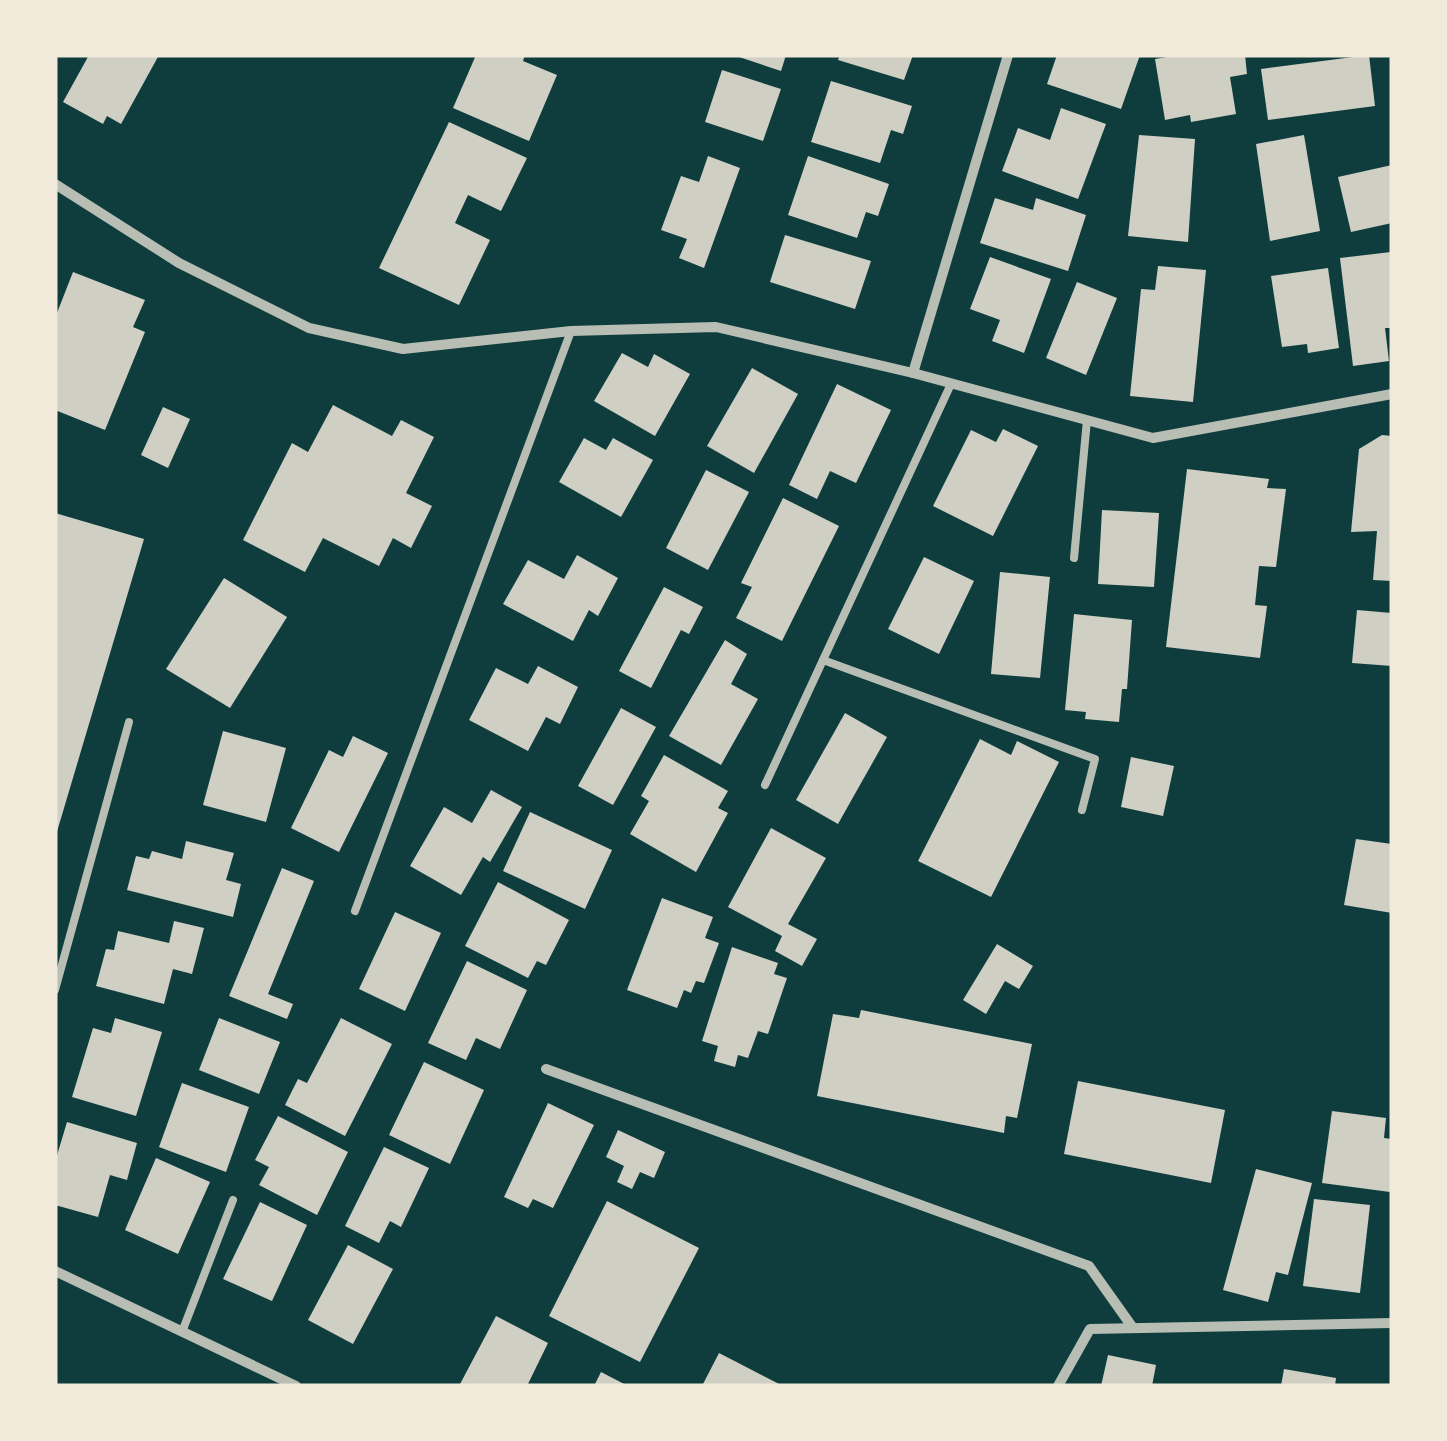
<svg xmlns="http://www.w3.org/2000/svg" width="1447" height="1441" viewBox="0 0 1447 1441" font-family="'PT Sans Narrow',sans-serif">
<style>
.building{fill:#cfcfc3}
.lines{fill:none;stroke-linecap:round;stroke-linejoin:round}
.service{stroke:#b8beb3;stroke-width:8}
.minor{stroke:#b8beb3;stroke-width:10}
</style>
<rect width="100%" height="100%" fill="#0f3d3e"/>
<g class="building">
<polygon points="89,55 159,55 121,124 107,116 103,124 63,102"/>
<polygon points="476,55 525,55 523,61 557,75 529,141 453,108"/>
<polygon points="733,55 786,55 781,71"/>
<polygon points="840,55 913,55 904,80 838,60"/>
<polygon points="1057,55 1140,55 1121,109 1047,84"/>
<polygon points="1179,55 1245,55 1247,74 1230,77 1236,114 1191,122 1190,115 1165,120 1155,59"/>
<polygon points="1369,55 1375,106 1268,120 1261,69"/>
<polygon points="722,70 781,89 763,141 705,122"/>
<polygon points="831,81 912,106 903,134 891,130 880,163 811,142"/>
<polygon points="1061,108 1106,124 1078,199 1002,171 1018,128 1050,140"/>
<polygon points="449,122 527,158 501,211 468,195 455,223 490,240 459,305 379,268"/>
<polygon points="1139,135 1195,139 1188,242 1128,236"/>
<polygon points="1304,135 1320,231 1270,241 1256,144"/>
<polygon points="708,156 740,168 704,268 679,258 687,239 661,230 681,176 699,182"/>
<polygon points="808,156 889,184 878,216 866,212 857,238 788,215"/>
<polygon points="1392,165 1392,223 1351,232 1338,177"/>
<polygon points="995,198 1033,210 1036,198 1086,215 1068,271 980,243"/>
<polygon points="785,235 871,261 855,309 770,282"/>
<polygon points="1391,252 1392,328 1385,328 1389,361 1353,366 1340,258"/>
<polygon points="990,257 1051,279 1024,353 992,341 1000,320 970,309"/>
<polygon points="1158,266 1206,270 1193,402 1130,396 1141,289 1155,290"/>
<polygon points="1328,268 1339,348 1308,353 1307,344 1282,347 1271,276"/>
<polygon points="73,272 145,300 133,327 145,332 105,430 55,410 55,318"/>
<polygon points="1077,282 1117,298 1086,375 1046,358"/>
<polygon points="622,353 648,367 654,354 690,374 655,436 594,401"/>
<polygon points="752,368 798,394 754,473 707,446"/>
<polygon points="837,384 891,410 856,483 830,471 817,499 789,485"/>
<polygon points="333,405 392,436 401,420 434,437 406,493 432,506 411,548 393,538 379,566 323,538 305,572 243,540 292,443 308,452"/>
<polygon points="163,407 190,419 168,468 141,455"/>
<polygon points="1003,429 1038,446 993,536 933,506 971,430 996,442"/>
<polygon points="1382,435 1392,436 1392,581 1373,580 1377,531 1351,532 1359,449"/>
<polygon points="584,438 606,450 613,438 653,460 621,517 559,482"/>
<polygon points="1187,469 1269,479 1267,488 1286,489 1276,567 1259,566 1255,605 1267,606 1260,658 1166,647"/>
<polygon points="706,470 749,492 708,570 666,548"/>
<polygon points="783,498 839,526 782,641 736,618 752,587 741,583"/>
<polygon points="1102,510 1159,513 1154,587 1098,584"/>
<polygon points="55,513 144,539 56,835 55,835"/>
<polygon points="577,555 618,578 598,616 589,610 573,641 503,604 528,560 564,579"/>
<polygon points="924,557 974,581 939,654 888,629"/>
<polygon points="1000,572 1050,577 1040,678 991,674"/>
<polygon points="224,578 287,617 230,708 166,669"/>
<polygon points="664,587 703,607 689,634 681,630 651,688 619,671"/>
<polygon points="1357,610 1392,613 1392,666 1352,663"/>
<polygon points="1074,614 1132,620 1127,689 1122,689 1119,722 1085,719 1086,712 1065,710"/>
<polygon points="725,640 747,654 731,684 758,699 721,765 669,736"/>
<polygon points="538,666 578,687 560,724 546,717 528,751 469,720 496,668 528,684"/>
<polygon points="621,708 656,727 613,805 578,786"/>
<polygon points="845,713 887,737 838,824 796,800"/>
<polygon points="223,731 286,748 266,822 203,805"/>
<polygon points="353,736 388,753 339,852 291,828 329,750 343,757"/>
<polygon points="980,739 1011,755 1017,741 1059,762 991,897 918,861"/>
<polygon points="664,755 728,791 718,808 728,813 696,872 630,834 649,801 641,796"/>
<polygon points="1131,757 1174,766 1163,816 1121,807"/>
<polygon points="491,790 522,807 490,862 483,857 461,895 410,866 444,807 472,823"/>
<polygon points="530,812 612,850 585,909 503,871"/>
<polygon points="771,828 826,858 788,924 817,939 802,966 775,951 782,936 728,907"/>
<polygon points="1356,839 1392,844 1392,913 1344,905"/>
<polygon points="186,841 234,853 226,880 241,884 233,917 127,890 136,856 149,859 152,851 182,859"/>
<polygon points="282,868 314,881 268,994 293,1004 287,1019 229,996"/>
<polygon points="498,882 569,920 546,965 537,961 528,978 465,946"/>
<polygon points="662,898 713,917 705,938 719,943 704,983 696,981 691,993 684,990 677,1008 627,990"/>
<polygon points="395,912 441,933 405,1011 359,989"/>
<polygon points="174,921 204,928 192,974 173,969 164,1004 96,986 106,949 114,950 118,931 169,943"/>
<polygon points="997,944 1033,966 1019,989 1005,981 986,1014 963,1000"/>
<polygon points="732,947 778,963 774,974 787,978 768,1034 758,1031 748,1058 738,1055 735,1067 714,1061 718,1046 702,1041"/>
<polygon points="467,961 527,990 500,1049 476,1038 466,1060 428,1043"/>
<polygon points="861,1010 1032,1044 1017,1118 1006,1116 1004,1133 817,1096 833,1014 859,1018"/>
<polygon points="115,1018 162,1032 136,1116 72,1097 93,1028 111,1033"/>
<polygon points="219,1018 280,1042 259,1094 199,1070"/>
<polygon points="341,1018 392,1044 345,1136 285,1105 298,1079 307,1083"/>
<polygon points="424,1062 484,1090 450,1164 389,1135"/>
<polygon points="1078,1081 1225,1110 1211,1183 1064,1154"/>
<polygon points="182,1083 249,1107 226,1172 159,1147"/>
<polygon points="548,1103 594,1125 553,1208 533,1199 528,1208 504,1197"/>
<polygon points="1332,1111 1386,1118 1384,1138 1392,1139 1390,1192 1322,1183"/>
<polygon points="278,1116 348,1152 317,1215 259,1185 269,1167 255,1160"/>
<polygon points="67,1122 137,1143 127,1180 110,1175 98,1217 55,1205 55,1162"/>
<polygon points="618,1130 665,1152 654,1178 640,1172 632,1189 617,1182 624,1166 606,1157"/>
<polygon points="384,1147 429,1168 401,1227 390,1221 379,1243 345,1226"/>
<polygon points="156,1158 210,1182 178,1254 125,1230"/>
<polygon points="1256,1169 1312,1183 1288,1275 1276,1272 1268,1302 1223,1290"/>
<polygon points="1314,1199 1370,1205 1360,1293 1303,1286"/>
<polygon points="607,1201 699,1248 640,1362 549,1316"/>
<polygon points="260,1202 307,1225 272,1301 223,1279"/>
<polygon points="348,1245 393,1269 353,1344 308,1320"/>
<polygon points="496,1316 548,1343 527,1386 459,1386"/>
<polygon points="719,1353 783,1386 702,1386"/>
<polygon points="1108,1355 1156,1365 1152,1386 1101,1386"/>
<polygon points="1284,1369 1336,1378 1335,1386 1281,1386"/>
<polygon points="601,1372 628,1386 594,1386"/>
</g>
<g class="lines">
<g class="service">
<polyline points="951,384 823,660 1095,759 1082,810"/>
<polyline points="1074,558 1087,420"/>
<polyline points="765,785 823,660"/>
<polyline points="355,911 571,331"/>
<polyline points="55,990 129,722"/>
<polyline points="182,1332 233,1200"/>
</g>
<g class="minor">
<polyline points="55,184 179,263 309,328 403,349 571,331 716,327 913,373 1153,438 1392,394"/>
<polyline points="913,373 1008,55"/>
<polyline points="546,1069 1089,1266 1133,1328"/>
<polyline points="55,1271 296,1386"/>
<polyline points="1058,1386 1090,1329 1392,1323"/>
</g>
</g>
<rect width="1447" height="1441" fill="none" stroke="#f1e9da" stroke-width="115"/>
</svg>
